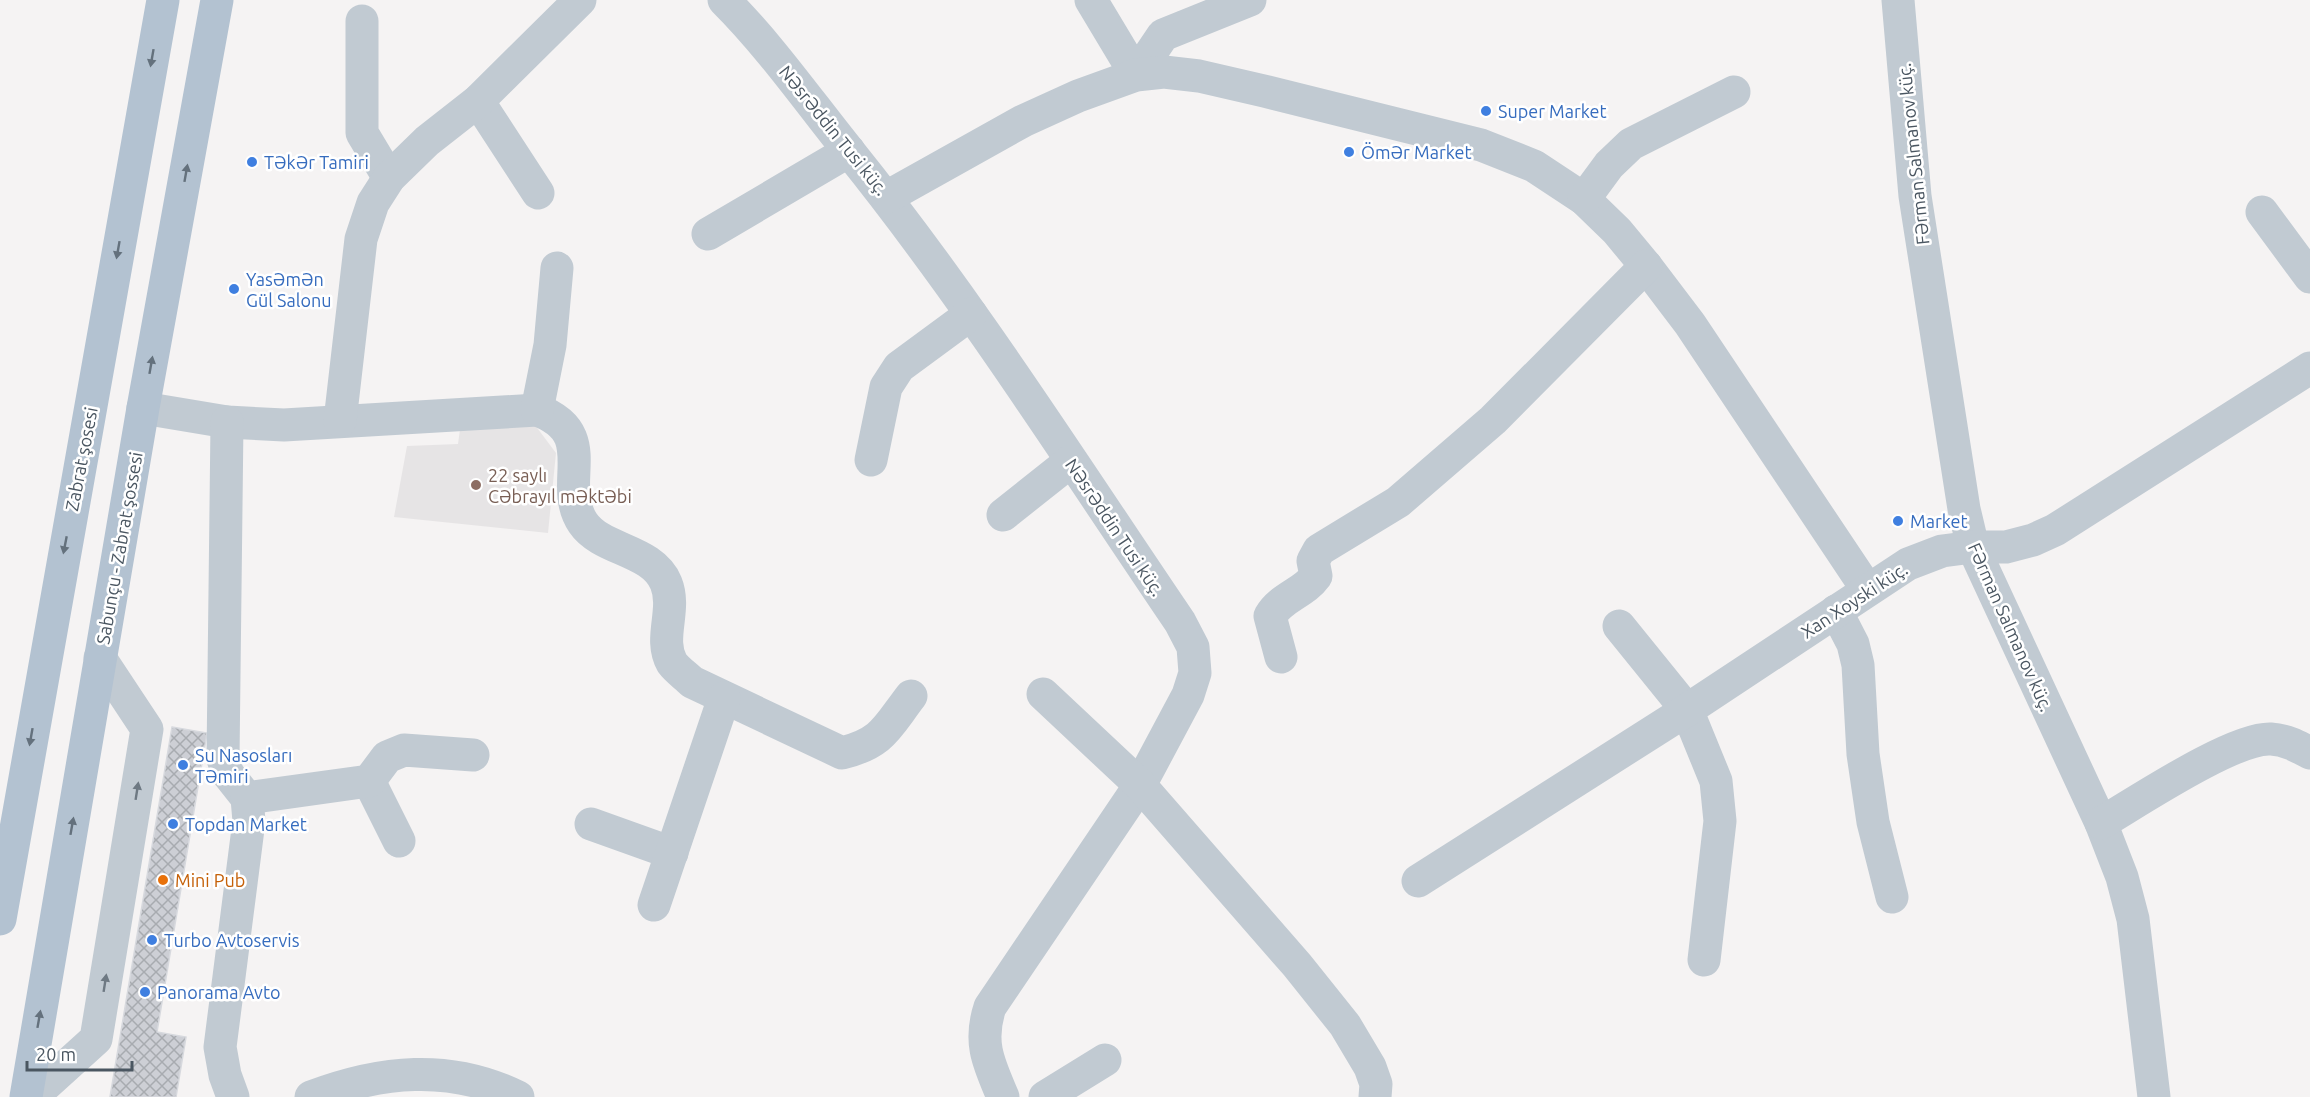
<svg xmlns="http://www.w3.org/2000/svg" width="2310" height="1097" viewBox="0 0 2310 1097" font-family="Ubuntu,sans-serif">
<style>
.education{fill:#e6e4e5}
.building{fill:url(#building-cross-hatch);stroke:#d7d9de;stroke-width:1.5}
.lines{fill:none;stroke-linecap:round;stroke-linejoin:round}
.minor{stroke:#c1cad2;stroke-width:33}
.major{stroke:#b3c2d1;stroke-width:33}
.oneway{fill:#64717d}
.oneway2{fill:#6e7983}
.shop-dot{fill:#3f7fe0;stroke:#fff;stroke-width:2}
.education-dot{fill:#8d6e63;stroke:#fff;stroke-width:2}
.food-dot{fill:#e8710a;stroke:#fff;stroke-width:2}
.labels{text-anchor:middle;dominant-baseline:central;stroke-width:5;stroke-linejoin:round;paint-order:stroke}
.shop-label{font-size:18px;fill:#366cbe;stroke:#fff;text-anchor:start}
.street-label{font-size:18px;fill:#4a5661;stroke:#fff}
.education-label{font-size:18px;fill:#785e54;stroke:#fff;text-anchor:start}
.food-label{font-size:18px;fill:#c56008;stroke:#fff;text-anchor:start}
</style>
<defs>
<pattern id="building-cross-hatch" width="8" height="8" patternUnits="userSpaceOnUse" patternTransform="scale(1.5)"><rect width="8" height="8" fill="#cdcfd5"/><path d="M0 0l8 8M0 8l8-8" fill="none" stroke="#a8abb0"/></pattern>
</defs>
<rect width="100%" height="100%" fill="#f5f3f3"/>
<polygon class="education" points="461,422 535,425 556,453 548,533 394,517 407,446 458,444"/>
<polygon class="building" points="172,727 207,733 157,1032 186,1037 176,1097 110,1097"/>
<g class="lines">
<g class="minor">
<path d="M724 0C770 46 807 99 848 150 969 300 1072 463 1180 622L1193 647 1195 673 1188 695 1140 785 990 1007C978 1043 989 1064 1003 1097"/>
<polyline points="1091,0 1136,75 1163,35 1250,0"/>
<polyline points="1898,0 1915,196 1964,509 1973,547 2101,823 2122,877 2133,919 2154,1097"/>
<polyline points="362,21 362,133 389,178"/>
<polyline points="478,101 538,193"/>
<polyline points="887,197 1023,121 1078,96 1136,75 1164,72 1199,76 1264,91 1481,145 1534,166 1584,199 1617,231 1646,266 1690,324 1867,589"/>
<polyline points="1584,199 1609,165 1631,144 1734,92"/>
<polyline points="2262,212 2310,277"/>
<polyline points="708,234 849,151"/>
<path d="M143 408 227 422 284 425 537 410C602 434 556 483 583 523 602 551 652 549 666 583 677 610 658 638 672 663 677 670 686 676 692 682L842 753C883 743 887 727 911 696"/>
<polyline points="537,410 550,345 557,268"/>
<polyline points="340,421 361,239 373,203 389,178 427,141 478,101 580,0"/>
<polyline points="227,422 223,759 228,774 247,798 249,821 220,1047 225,1075 233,1097"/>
<polyline points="871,460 886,387 899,367 971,314"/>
<polyline points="1003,515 1071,461"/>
<polyline points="1836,611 1853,644 1858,665 1863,754 1873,822 1892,897"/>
<polyline points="1619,626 1687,710 1716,781 1720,821 1704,960"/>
<path d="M1281 657 1270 616C1281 597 1304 593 1316 576L1313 561 1319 550 1398 502 1493 420 1646 266"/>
<polyline points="1043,694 1140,785 1297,965 1345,1025 1370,1067 1376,1084 1375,1097"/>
<polyline points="369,781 399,841"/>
<polyline points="247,798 369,781 387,757 404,750 473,755"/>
<path d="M2101 823C2137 802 2234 737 2271 739 2286 740 2297 746 2310 753"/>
<polyline points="591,824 672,853"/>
<polyline points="1418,881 1687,710 1908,564 1942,551 1973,547 2006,547 2033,540 2055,530 2310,368"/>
<polyline points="654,905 724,698"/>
<polyline points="32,1097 96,1039 147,729 100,658"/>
<path d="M311 1097C380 1071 449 1063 518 1097"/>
<polyline points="1045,1097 1105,1060"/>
</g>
<g class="major">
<polyline points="0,919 163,0"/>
<polyline points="26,1097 143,408 217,0"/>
</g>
</g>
<defs><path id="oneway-solid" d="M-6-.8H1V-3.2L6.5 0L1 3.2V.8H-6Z" transform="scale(1.5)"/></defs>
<g class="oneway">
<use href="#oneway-solid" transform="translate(152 58) rotate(100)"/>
<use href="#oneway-solid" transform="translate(186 173) rotate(-80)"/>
<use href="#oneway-solid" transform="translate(118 250) rotate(100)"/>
<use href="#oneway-solid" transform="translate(151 365) rotate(-80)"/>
<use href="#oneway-solid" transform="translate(65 545) rotate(101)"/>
<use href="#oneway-solid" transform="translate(31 737) rotate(100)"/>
<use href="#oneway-solid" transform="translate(72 826) rotate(-80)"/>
<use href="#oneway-solid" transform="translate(39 1019) rotate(-80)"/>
</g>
<g class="oneway2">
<use href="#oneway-solid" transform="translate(137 791) rotate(-81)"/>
<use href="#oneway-solid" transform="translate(105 983) rotate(-81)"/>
</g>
<g class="shop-dot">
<circle cx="1486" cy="111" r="6"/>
<circle cx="1349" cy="152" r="6"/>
<circle cx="252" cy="162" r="6"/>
<circle cx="234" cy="289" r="6"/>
<circle cx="1898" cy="521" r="6"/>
<circle cx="183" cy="765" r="6"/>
<circle cx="173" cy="824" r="6"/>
<circle cx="152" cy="940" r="6"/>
<circle cx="145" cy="992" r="6"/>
</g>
<circle class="education-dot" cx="476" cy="485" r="6"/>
<circle class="food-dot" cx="163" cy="880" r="6"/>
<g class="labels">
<g class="shop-label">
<text x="1498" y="111">Super Market</text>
<text x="1361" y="152">Ömər Market</text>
<text x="264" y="162">Təkər Tamiri</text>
<text x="246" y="279">Yasəmən<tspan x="246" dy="21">Gül Salonu</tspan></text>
<text x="1910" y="521">Market</text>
<text x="195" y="755">Su Nasosları<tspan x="195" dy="21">Təmiri</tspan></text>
<text x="185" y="824">Topdan Market</text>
<text x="164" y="940">Turbo Avtoservis</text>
<text x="157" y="992">Panorama Avto</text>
</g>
<g class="street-label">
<text transform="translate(834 130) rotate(51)">Nəsrəddin Tusi küç.</text>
<text transform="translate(1913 154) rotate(-96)">Fərman Salmanov küç.</text>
<text transform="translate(81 459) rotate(-79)">Zabrat şosesi</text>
<text transform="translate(1115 527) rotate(56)">Nəsrəddin Tusi küç.</text>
<text transform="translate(119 548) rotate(-80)">Sabunçu - Zabrat şossesi</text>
<text transform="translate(1854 600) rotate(-33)">Xan Xoyski küç.</text>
<text transform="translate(2011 627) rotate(66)">Fərman Salmanov küç.</text>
</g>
<g class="education-label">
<text x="488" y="475">22 saylı<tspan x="488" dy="21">Cəbrayıl məktəbi</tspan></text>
</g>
<g class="food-label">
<text x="175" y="880">Mini Pub</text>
</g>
</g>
<path d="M27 1061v9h105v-9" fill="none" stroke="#4a5661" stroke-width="3"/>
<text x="36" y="1061" font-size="18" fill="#4a5661" stroke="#ffffff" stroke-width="4.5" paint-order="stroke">20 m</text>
</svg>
